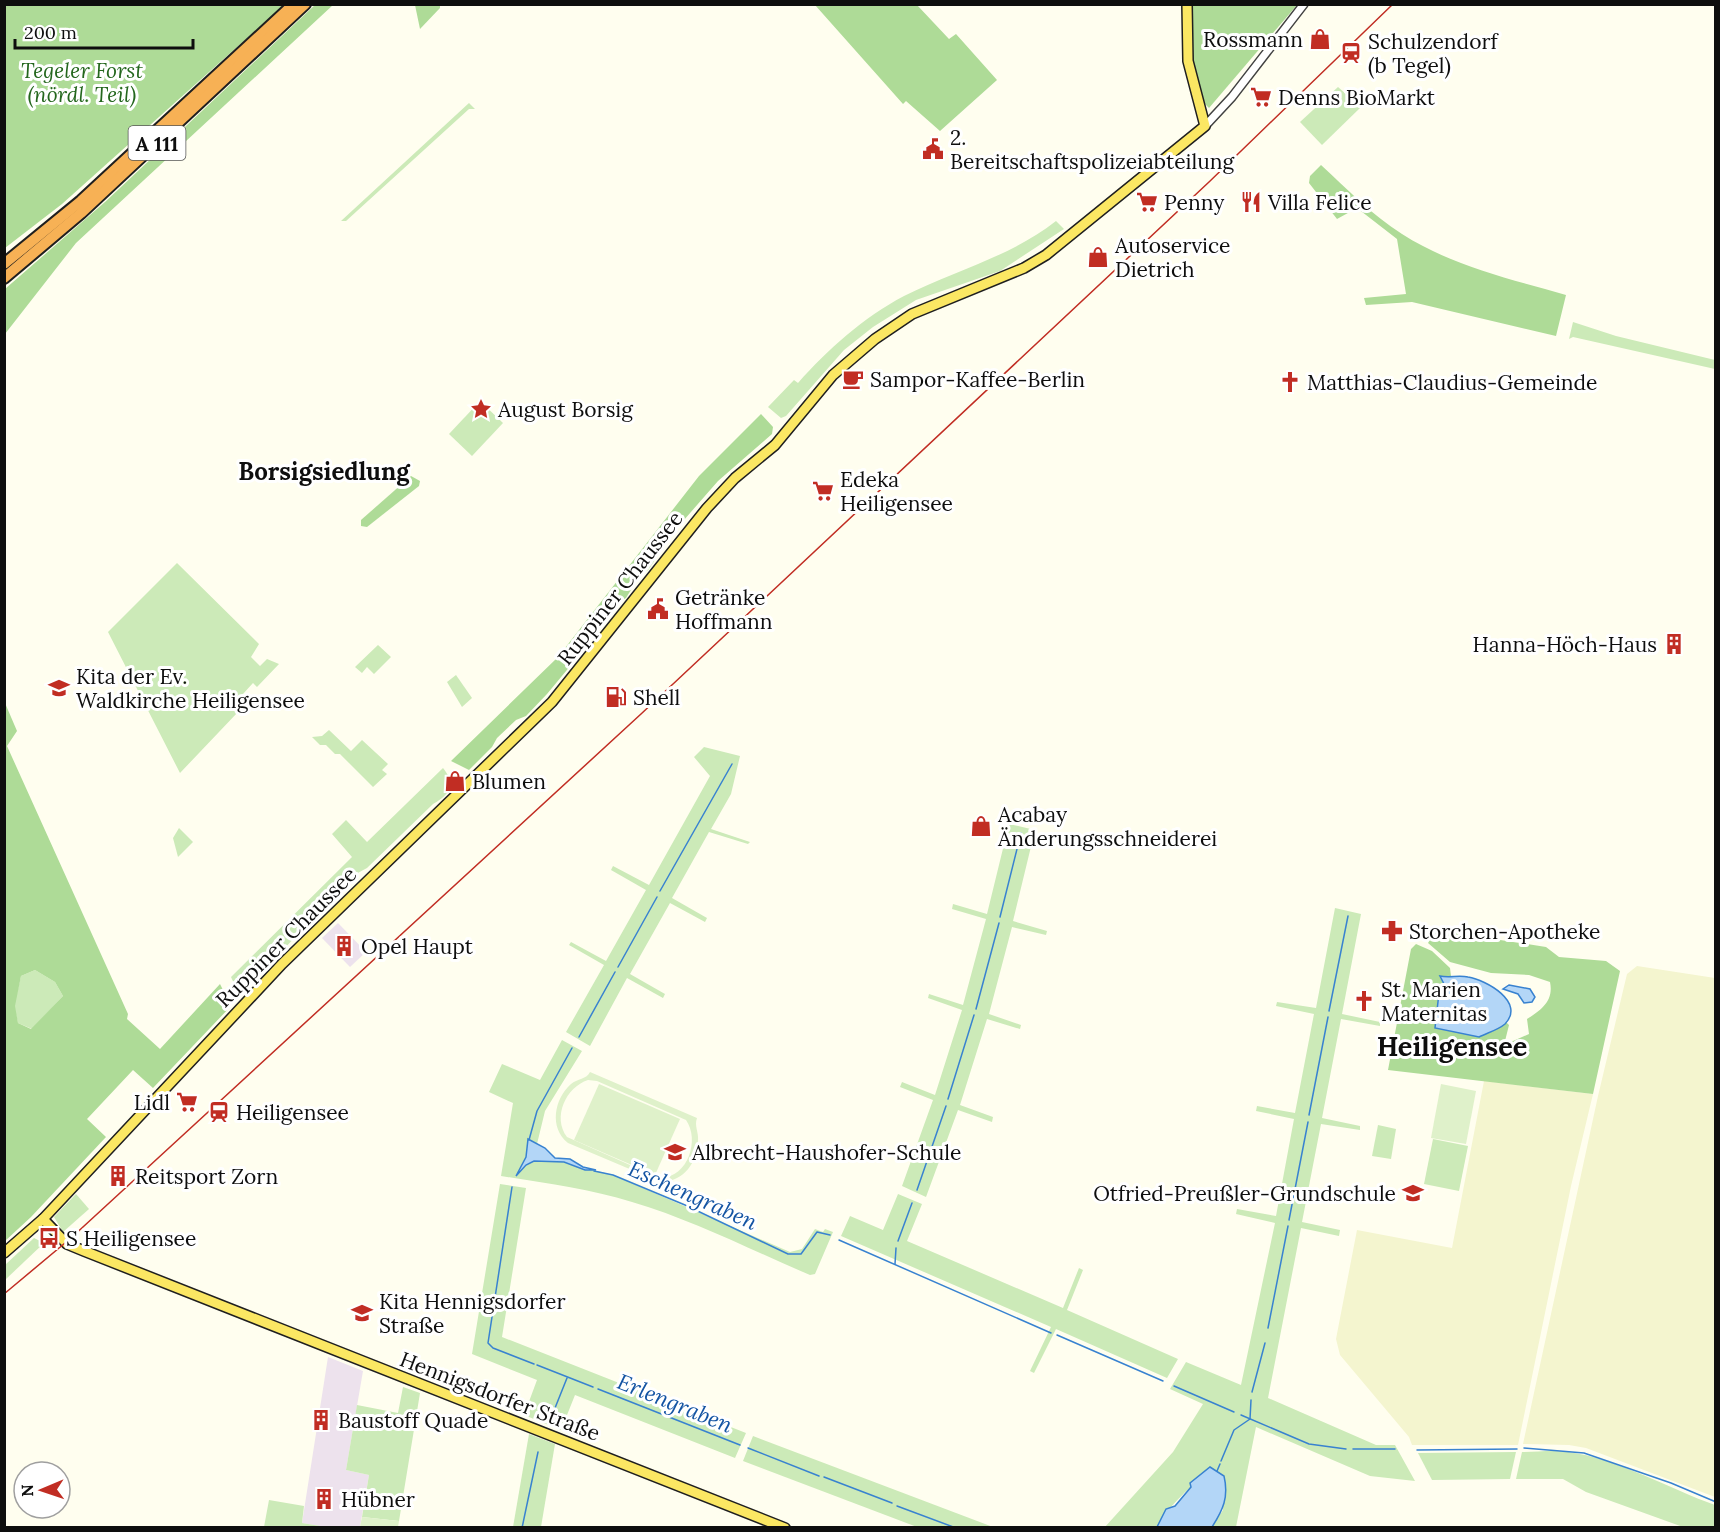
<svg xmlns="http://www.w3.org/2000/svg" width="1720" height="1532" viewBox="0 0 1720 1532" font-family="Lora,serif">
<style>
.industrial{fill:#ede2ed}
.farmland{fill:#f4f5cf}
.green{fill:#cceab8}
.forest{fill:#aedb97;fill-rule:evenodd}
.pitch{fill:#dff1ca;fill-rule:evenodd}
.water{fill:#b3d6f7;stroke:#3882d0;stroke-width:1.5}
.lines{fill:none;stroke-linecap:round;stroke-linejoin:round}
.stream{stroke:#3882d0;stroke-width:1.5}
.minor-casing{stroke:#414141;stroke-width:10}
.major-casing{stroke:#1f1f1f;stroke-width:12}
.highway-casing{stroke:#1f1f1f;stroke-width:14}
.minor{stroke:#fff;stroke-width:7}
.major{stroke:#fbe763;stroke-width:9}
.highway{stroke:#f7b155;stroke-width:10}
.tram{stroke:#c12d23;stroke-width:1.5}
.labels{text-anchor:middle;dominant-baseline:central;stroke-width:6;stroke-linejoin:round;paint-order:stroke}
.shield{fill:#fff;stroke:#565656;stroke-width:1.5}
.shield-label{font-size:20px;font-weight:bold;fill:#0e0e0e}
.poi-label{font-size:21px;fill:#0e0e0e;stroke:#fff;text-anchor:start}
.park-label{font-size:21px;font-style:italic;fill:#24671d;stroke:#fff}
.street-label{font-size:21px;fill:#0e0e0e;stroke:#fff}
.water-label{font-size:22px;font-style:italic;fill:#1454a3;stroke:#fff}
.quarter-label{font-size:24px;font-weight:bold;fill:#0e0e0e;stroke:#fff}
.district-label{font-size:27px;font-weight:bold;fill:#0e0e0e;stroke:#fff}
</style>
<rect width="100%" height="100%" fill="#fffeef"/>
<g class="industrial">
<polygon points="338,923 366,952 350,967 322,938"/>
<polygon points="328,1357 363,1371 346,1470 369,1475 360,1527 325,1527 302,1523"/>
</g>
<g class="farmland">
<polygon points="1637,966 1715,978 1715,1497 1586,1448 1569,1445 1523,1444 1598,1096 1627,974"/>
<polygon points="1484,1081 1593,1094 1571,1186 1518,1445 1412,1445 1409,1437 1340,1355 1336,1339 1357,1230 1452,1248"/>
</g>
<g class="green">
<polygon points="1338,87 1361,107 1322,145 1300,122"/>
<polygon points="469,103 475,109 469,109 346,221 341,221"/>
<path d="M1056 221 1064 229 1000 271 916 300 873 327 844 350 786 416 781 418 768 407 794 380 798 383C827 350 864 317 904 296 956 270 1010 257 1056 221Z"/>
<polygon points="1573,322 1616,336 1715,360 1715,369 1573,337 1569,339"/>
<polygon points="480,401 503,423 472,456 449,434"/>
<polygon points="177,563 259,644 251,657 260,666 267,659 279,664 257,687 253,683 232,706 238,712 180,773 108,632"/>
<polygon points="378,645 391,657 374,674 367,667 362,673 355,667"/>
<polygon points="456,675 472,698 462,707 447,682"/>
<polygon points="329,730 351,751 362,740 388,764 382,770 387,774 373,787 340,754 335,754 326,745 320,745 312,737 322,736"/>
<polygon points="704,747 740,756 731,794 711,829 750,842 748,844 709,832 672,898 707,918 705,922 670,903 630,974 665,994 663,998 627,978 590,1046 566,1032 604,965 569,945 571,942 606,961 646,890 611,870 613,866 649,885 710,776 694,757"/>
<path d="M443 768C456 784 451 794 433 804L367 868 354 875 244 991 237 990 231 977 352 857 332 834 346 820 367 842Z"/>
<polygon points="1009,824 1035,830 1013,921 1047,931 1046,935 1012,927 989,1014 1021,1025 1020,1029 987,1019 960,1105 993,1117 992,1122 958,1110 926,1197 902,1186 933,1100 900,1087 902,1082 935,1095 962,1010 928,998 929,994 963,1005 986,919 952,909 953,904 987,914"/>
<polygon points="179,828 193,842 178,857 173,838"/>
<path d="M1335 908 1361 914 1342 1014 1380 1022V1026L1341 1019 1322 1118 1360 1126V1130L1321 1124 1302 1222 1340 1230 1339 1236 1301 1228 1268 1398 1376 1445H1395L1415 1481 1370 1476 1256 1427 1236 1527H1212L1223 1510 1224 1476 1210 1468 1190 1483 1191 1487C1181 1495 1161 1517 1157 1527L1104 1528 1173 1452 1203 1404 1170 1389 1186 1362 1241 1385 1275 1223 1236 1214 1237 1209 1276 1216 1294 1119 1256 1111 1257 1106 1295 1113 1314 1014 1276 1006 1277 1002 1316 1008Z"/>
<polygon points="35,970 55,982 63,996 32,1029 18,1023 14,1006 21,976"/>
<path d="M562 1040 582 1051 545 1111 537 1144 555 1158 570 1159 585 1168 613 1175 790 1252 802 1249 815 1229 823 1232 825 1229 833 1232 815 1274 810 1275C751 1250 693 1220 632 1202 589 1189 545 1183 501 1176L513 1103 489 1092 502 1064 540 1080Z"/>
<polygon points="1378,1125 1396,1129 1391,1159 1372,1156"/>
<polygon points="1433,1139 1468,1146 1459,1191 1424,1184"/>
<polygon points="500,1184 526,1188 502,1337 746,1433 735,1458 575,1395 561,1430 524,1415 537,1380 472,1354"/>
<polygon points="76,1194 89,1209 63,1232 54,1217"/>
<polygon points="898,1194 922,1204 907,1241 1063,1308 1079,1268 1083,1270 1067,1310 1178,1359 1167,1378 1056,1329 1034,1373 1030,1371 1051,1327 841,1236 850,1216 883,1230"/>
<polygon points="34,1238 44,1243 5,1280 5,1265"/>
<polygon points="403,1387 420,1393 399,1521 362,1517 369,1475 346,1470 357,1405 398,1413"/>
<polygon points="529,1434 555,1444 541,1527 513,1527"/>
<polygon points="753,1436 993,1527 917,1527 743,1461"/>
<polygon points="1516,1452 1510,1479 1432,1480 1418,1453"/>
<path d="M1522 1452C1537 1452 1553 1450 1568 1452 1616 1458 1670 1489 1715 1505V1527H1683L1586 1492 1563 1479H1516Z"/>
<polygon points="269,1500 304,1506 302,1523 326,1527 264,1527"/>
</g>
<g class="forest">
<polygon points="5,4 284,4 284,5 62,204 5,248"/>
<polygon points="316,4 333,5 76,243 5,334 5,289 105,202"/>
<polygon points="415,5 440,5 440,8 420,29"/>
<polygon points="815,5 917,5 949,39 956,34 997,80 940,131 906,101 903,104"/>
<path d="M1191 5H1297L1209 108C1189 92 1190 30 1191 5Z"/>
<path d="M1321 165C1347 189 1372 215 1402 234 1452 266 1510 279 1566 295L1556 336 1412 302 1366 305 1364 298 1406 294 1397 239 1357 208 1337 219 1309 183 1310 176Z"/>
<polygon points="761,414 773,427 772,434 718,481 677,528 648,570 640,575 626,598 613,605 586,638 581,653 547,694 526,716 516,720 497,738 492,747 469,770 451,761 558,657 699,476"/>
<polygon points="411,476 420,481 419,486 367,527 361,526 361,520"/>
<path d="M5 703 17 731 7 746 128 1014 127 1019 160 1049 220 984 231 1006 153 1088 133 1070 87 1119 106 1137 31 1217 5 1241ZM35 970 55 982 63 996 31 1029 18 1023 15 1006 21 976Z"/>
<path d="M1436 930 1546 947 1559 957 1606 961 1620 971 1593 1094 1388 1070 1411 949 1416 944 1432 951 1450 968 1451 976 1440 977 1444 984 1439 993 1436 1028 1479 1037 1506 1022 1509 1025 1504 1045 1529 1034 1527 1019C1541 1010 1554 1001 1550 982L1529 975 1491 973 1450 962 1428 943Z"/>
</g>
<g class="pitch">
<path d="M590 1072 697 1118C694 1126 699 1132 698 1141 697 1164 682 1184 658 1181L568 1143C549 1128 554 1099 571 1084 577 1079 587 1079 590 1072ZM588 1080 597 1081 686 1120C701 1141 686 1182 657 1177L567 1137C552 1117 566 1087 588 1080Z"/>
<polygon points="599,1084 680,1119 655,1175 574,1140"/>
<polygon points="1441,1084 1476,1091 1466,1144 1431,1138"/>
<polygon points="362,1517 399,1521 398,1527 360,1527"/>
</g>
<g class="water">
<path d="M1440 976C1449 978 1459 975 1468 977 1486 980 1526 1002 1505 1024 1498 1030 1487 1033 1479 1037L1435 1028 1439 993 1444 984Z"/>
<polygon points="1509,985 1530,989 1535,997 1532,1002 1524,1003 1518,994 1503,989"/>
<polygon points="528,1139 545,1148 555,1158 570,1159 583,1167 596,1170 585,1170 564,1162 534,1161 526,1165 516,1176 526,1157"/>
<path d="M1210 1467 1224 1476C1229 1497 1223 1510 1212 1527H1157L1166 1509 1175 1506 1191 1487 1190 1483Z"/>
</g>
<g class="lines">
<g class="stream">
<polyline points="660,891 732,764"/>
<polyline points="1000,917 1021,833"/>
<polyline points="618,967 657,897"/>
<polyline points="976,1009 999,923"/>
<polyline points="1329,1011 1348,916"/>
<polyline points="579,1037 615,972"/>
<polyline points="948,1099 974,1015"/>
<polyline points="1309,1115 1328,1017"/>
<polyline points="529,1140 537,1111 572,1048"/>
<polyline points="594,1171 613,1175 685,1205 788,1254 801,1254 817,1232 830,1235"/>
<polyline points="512,1187 488,1343 493,1348 534,1364"/>
<polyline points="917,1190 946,1106"/>
<polyline points="1289,1220 1308,1122"/>
<polyline points="839,1240 1051,1333"/>
<polyline points="898,1241 912,1203"/>
<polyline points="895,1264 896,1248"/>
<polyline points="1268,1328 1288,1226"/>
<polyline points="1057,1335 1163,1381"/>
<polyline points="537,1365 593,1387"/>
<polyline points="1174,1386 1234,1412"/>
<polyline points="598,1389 740,1445"/>
<polyline points="1252,1392 1265,1343"/>
<polyline points="1241,1415 1309,1444 1346,1449"/>
<polyline points="549,1423 567,1378"/>
<polyline points="748,1448 819,1476"/>
<polyline points="1524,1448 1584,1453 1671,1483 1716,1502"/>
<polyline points="1353,1449 1395,1449"/>
<polyline points="1417,1450 1517,1449"/>
<polyline points="1221,1461 1234,1430 1250,1419 1251,1400"/>
<polyline points="1217,1471 1220,1464"/>
<polyline points="824,1477 892,1503"/>
<polyline points="897,1506 956,1528"/>
<polyline points="522,1528 538,1452"/>
</g>
<defs>
<polyline id="minor" points="1205,126 1232,97 1304,4"/>
<g id="major">
<polyline points="43,1219 67,1244 84,1251 785,1528"/>
<polyline points="4,1253 43,1219 282,964 552,702 707,508 735,478 775,445 833,375 875,339 912,314 1024,268 1046,255 1205,126 1188,61 1187,4"/>
</g>
<g id="highway">
<polyline points="4,264 81,201 294,4"/>
<polyline points="4,278 81,213 305,4"/>
</g>
</defs>
<use href="#minor" class="minor-casing"/>
<use href="#major" class="major-casing"/>
<use href="#highway" class="highway-casing"/>
<use href="#minor" class="minor"/>
<use href="#major" class="major"/>
<use href="#highway" class="highway"/>
<polyline class="tram" points="4,1294 71,1238 641,714 1209,182 1393,4"/>
</g>
<defs>
<symbol id="shop-bare" viewBox="-9 -9 18 18"><path d="M-5-2.5h2.3a2.7 3.5 0 0 1 5.4 0H5L5.5 6h-11ZM-1.5-2.5h3a1.5 2.3 0 0 0-3 0Z" fill="#c12d23" stroke="#fff" stroke-width="2.5" paint-order="stroke"/></symbol>
<symbol id="station-bare" viewBox="-9 -9 18 18"><path d="M-3-6H3Q5-6 5-4V2Q5 4 3 4L4.5 6H3L1.5 4h-3L-3 6H-4.5L-3 4Q-5 4-5 2V-4Q-5-6-3-6ZM-3.5-4v3h7v-3ZM-3.5 1v1.5H-2V1ZM2 1v1.5H3.5V1Z" fill="#c12d23" stroke="#fff" stroke-width="2.5" paint-order="stroke"/></symbol>
<symbol id="supermarket-bare" viewBox="-9 -9 18 18"><path d="M-6-5.5h2.5l.6 2H6L4.5 2H-2.5L-4.4-4H-6ZM-1.5 3.2a1.3 1.3 0 1 0 .1 0ZM3 3.2a1.3 1.3 0 1 0 .1 0Z" fill="#c12d23" stroke="#fff" stroke-width="2.5" paint-order="stroke"/></symbol>
<symbol id="civic-bare" viewBox="-9 -9 18 18"><path d="M-.6-6.5H3V-4.5H.6V-3L4-1V1h2V6H-6V1h2V-1L-.6-3ZM-1.2 2.5V6h2.4V2.5Z" fill="#c12d23" stroke="#fff" stroke-width="2.5" paint-order="stroke"/></symbol>
<symbol id="restaurant-bare" viewBox="-9 -9 18 18"><path d="M-5-6h1v4h1v-4h1v4h1v-4h1v5L-1.5 .5V6h-2V.5L-5-1ZM5-6V6H3V1.5H1.5Q1.5-4 5-6Z" fill="#c12d23" stroke="#fff" stroke-width="2.5" paint-order="stroke"/></symbol>
<symbol id="cafe-bare" viewBox="-9 -9 18 18"><path d="M-5.5-4.5H6V0H3Q3 3.5 0 3.5H-2.5Q-5.5 3.5-5.5 0ZM3-3.2v2h1.7v-2ZM-6 4.5H4V6H-6Z" fill="#c12d23" stroke="#fff" stroke-width="2.5" paint-order="stroke"/></symbol>
<symbol id="church-bare" viewBox="-9 -9 18 18"><path d="M-1.2-6h2.4v3.5h3.3v2.4h-3.3V6h-2.4V-.1h-3.3v-2.4h3.3Z" fill="#c12d23" stroke="#fff" stroke-width="2.5" paint-order="stroke"/></symbol>
<symbol id="sight-bare" viewBox="-9 -9 18 18"><path d="M0-6L1.8-2.2L6-1.7L2.9 1.2L3.7 5.4L0 3.3L-3.7 5.4L-2.9 1.2L-6-1.7L-1.8-2.2Z" fill="#c12d23" stroke="#fff" stroke-width="2.5" paint-order="stroke"/></symbol>
<symbol id="building-bare" viewBox="-9 -9 18 18"><path d="M-4-6H4V6H1V3H-1V6H-4ZM-2.5-4.3h1.7v1.8h-1.7ZM.8-4.3h1.7v1.8H.8ZM-2.5-1h1.7V.8h-1.7ZM.8-1h1.7V.8H.8Z" fill="#c12d23" stroke="#fff" stroke-width="2.5" paint-order="stroke"/></symbol>
<symbol id="school-bare" viewBox="-9 -9 18 18"><path d="M0-5L7-2L0 1L-7-2ZM-4 1L0 2.5L4 1V4Q0 6-4 4Z" fill="#c12d23" stroke="#fff" stroke-width="2.5" paint-order="stroke"/></symbol>
<symbol id="fuel-bare" viewBox="-9 -9 18 18"><path d="M-5.5-6h7V0h2V4h1.3V-2.5L3-4.5l.8-.8L6-3V5H2.5V1h-1V6h-7ZM-4.2-4.7v3.2H.2V-4.7Z" fill="#c12d23" stroke="#fff" stroke-width="2.5" paint-order="stroke"/></symbol>
<symbol id="pharmacy-bare" viewBox="-9 -9 18 18"><path d="M-2-6h4v4h4v4h-4v4h-4v-4h-4v-4h4Z" fill="#c12d23" stroke="#fff" stroke-width="2.5" paint-order="stroke"/></symbol>
<symbol id="bus-bare" viewBox="-9 -9 18 18"><path d="M-5-6H5V4H4V6H2V4H-2V6H-4V4H-5ZM-3.5-4V0h7V-4ZM-3.5 1.2v1.5H-2V1.2ZM2 1.2v1.5H3.5V1.2Z" fill="#c12d23" stroke="#fff" stroke-width="2.5" paint-order="stroke"/></symbol>
</defs>
<g fill-rule="evenodd">
<use href="#shop-bare" x="1305" y="24" width="30" height="30"/>
<use href="#station-bare" x="1336" y="38" width="30" height="30"/>
<use href="#supermarket-bare" x="1246" y="82" width="30" height="30"/>
<use href="#civic-bare" x="918" y="134" width="30" height="30"/>
<use href="#supermarket-bare" x="1132" y="187" width="30" height="30"/>
<use href="#restaurant-bare" x="1236" y="187" width="30" height="30"/>
<use href="#shop-bare" x="1083" y="242" width="30" height="30"/>
<use href="#cafe-bare" x="838" y="364" width="30" height="30"/>
<use href="#church-bare" x="1275" y="367" width="30" height="30"/>
<use href="#sight-bare" x="466" y="394" width="30" height="30"/>
<use href="#supermarket-bare" x="808" y="476" width="30" height="30"/>
<use href="#civic-bare" x="643" y="594" width="30" height="30"/>
<use href="#building-bare" x="1659" y="629" width="30" height="30"/>
<use href="#school-bare" x="44" y="673" width="30" height="30"/>
<use href="#fuel-bare" x="601" y="682" width="30" height="30"/>
<use href="#shop-bare" x="440" y="766" width="30" height="30"/>
<use href="#shop-bare" x="966" y="811" width="30" height="30"/>
<use href="#pharmacy-bare" x="1377" y="916" width="30" height="30"/>
<use href="#building-bare" x="329" y="931" width="30" height="30"/>
<use href="#church-bare" x="1349" y="986" width="30" height="30"/>
<use href="#supermarket-bare" x="172" y="1087" width="30" height="30"/>
<use href="#station-bare" x="204" y="1097" width="30" height="30"/>
<use href="#school-bare" x="660" y="1137" width="30" height="30"/>
<use href="#building-bare" x="103" y="1161" width="30" height="30"/>
<use href="#school-bare" x="1398" y="1178" width="30" height="30"/>
<use href="#bus-bare" x="34" y="1223" width="30" height="30"/>
<use href="#school-bare" x="347" y="1298" width="30" height="30"/>
<use href="#building-bare" x="306" y="1405" width="30" height="30"/>
<use href="#building-bare" x="309" y="1484" width="30" height="30"/>
</g>
<g class="labels">
<rect class="shield" x="128.5" y="126" width="57" height="34" rx="4.5"/>
<g class="shield-label">
<text x="157" y="143">A 111</text>
</g>
<g class="poi-label">
<text x="1303" y="39" text-anchor="end">Rossmann</text>
<text x="1368" y="41">Schulzendorf<tspan x="1368" dy="24">(b Tegel)</tspan></text>
<text x="1278" y="97">Denns BioMarkt</text>
<text x="950" y="137">2.<tspan x="950" dy="24">Bereitschaftspolizeiabteilung</tspan></text>
<text x="1164" y="202">Penny</text>
<text x="1268" y="202">Villa Felice</text>
<text x="1115" y="245">Autoservice<tspan x="1115" dy="24">Dietrich</tspan></text>
<text x="870" y="379">Sampor-Kaffee-Berlin</text>
<text x="1307" y="382">Matthias-Claudius-Gemeinde</text>
<text x="498" y="409">August Borsig</text>
<text x="840" y="479">Edeka<tspan x="840" dy="24">Heiligensee</tspan></text>
<text x="675" y="597">Getränke<tspan x="675" dy="24">Hoffmann</tspan></text>
<text x="1657" y="644" text-anchor="end">Hanna-Höch-Haus</text>
<text x="76" y="676">Kita der Ev.<tspan x="76" dy="24">Waldkirche Heiligensee</tspan></text>
<text x="633" y="697">Shell</text>
<text x="472" y="781">Blumen</text>
<text x="998" y="814">Acabay<tspan x="998" dy="24">Änderungsschneiderei</tspan></text>
<text x="1409" y="931">Storchen-Apotheke</text>
<text x="361" y="946">Opel Haupt</text>
<text x="1381" y="989">St. Marien<tspan x="1381" dy="24">Maternitas</tspan></text>
<text x="170" y="1102" text-anchor="end">Lidl</text>
<text x="236" y="1112">Heiligensee</text>
<text x="692" y="1152">Albrecht-Haushofer-Schule</text>
<text x="135" y="1176">Reitsport Zorn</text>
<text x="1396" y="1193" text-anchor="end">Otfried-Preußler-Grundschule</text>
<text x="66" y="1238">S Heiligensee</text>
<text x="379" y="1301">Kita Hennigsdorfer<tspan x="379" dy="24">Straße</tspan></text>
<text x="338" y="1420">Baustoff Quade</text>
<text x="341" y="1499">Hübner</text>
</g>
<g class="park-label">
<text x="82" y="70">Tegeler Forst<tspan x="82" dy="24">(nördl. Teil)</tspan></text>
</g>
<g class="street-label">
<text transform="translate(620 588) rotate(-52)">Ruppiner Chaussee</text>
<text transform="translate(286 937) rotate(-45)">Ruppiner Chaussee</text>
<text transform="translate(500 1396) rotate(21)">Hennigsdorfer Straße</text>
</g>
<g class="water-label">
<text transform="translate(693 1195) rotate(24)">Eschengraben</text>
<text transform="translate(675 1403) rotate(22)">Erlengraben</text>
</g>
<g class="quarter-label">
<text x="324" y="471">Borsigsiedlung</text>
</g>
<g class="district-label">
<text x="1452" y="1046">Heiligensee</text>
</g>
</g>
<rect width="1720" height="1532" fill="none" stroke="#0e0e0e" stroke-width="12"/>
<g transform="translate(42 1490) rotate(268)"><circle r="28" fill="#ffffff" stroke="#9f9f9f" stroke-width="1.5"/>
<path d="M0-4.5L10 22L0 15L-10 22Z" fill="#c12d23"/>
<text y="-9" font-size="16" font-weight="bold" text-anchor="middle" fill="#0e0e0e">N</text>
</g>
<path d="M15 39v9h178v-9" fill="none" stroke="#0e0e0e" stroke-width="3"/>
<text x="24" y="39" font-size="18" fill="#0e0e0e" stroke="#ffffff" stroke-width="4.5" paint-order="stroke">200 m</text>
</svg>
